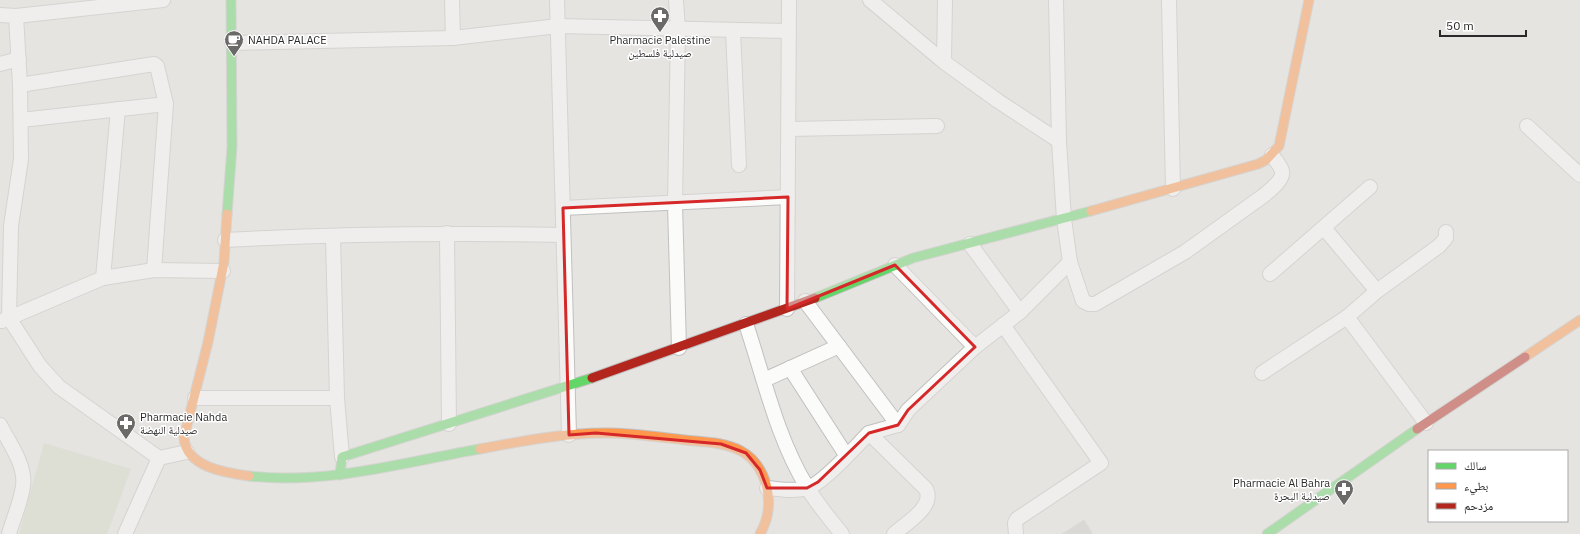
<svg xmlns="http://www.w3.org/2000/svg" width="1580" height="534" viewBox="0 0 1580 534" font-family="'IBM Plex Sans','Noto Naskh Arabic',sans-serif">
<style>
.cemetery{fill:#d2dac8}
.building{fill:#cbcac7;stroke:#d1d0cc;filter:url(#shadow)}
.lines{fill:none;stroke-linecap:round;stroke-linejoin:round}
.street-casing{stroke:#c1c0c0;stroke-width:16}
.fast-casing{stroke:#c1c0c0;stroke-width:11}
.slow-casing{stroke:#c1c0c0;stroke-width:11}
.jam-casing{stroke:#c1c0c0;stroke-width:11}
.street{stroke:#fbfbfa;stroke-width:14}
.fast{stroke:#63d668;stroke-width:9}
.slow{stroke:#ff974d;stroke-width:9}
.jam{stroke:#b3261e;stroke-width:9}
.marked{fill:none;stroke:#d62828;stroke-width:3;stroke-linejoin:round}
.labels{text-anchor:middle;dominant-baseline:central;stroke-width:3;stroke-linejoin:round;paint-order:stroke}
.poi-label{font-size:11px;fill:#292929;stroke:#fff;text-anchor:start}
</style>
<defs>
<filter id="shadow"><feDropShadow dx="2.5" dy="4.5" stdDeviation="0" flood-color="#0004"/></filter>
</defs>
<rect width="100%" height="100%" fill="#e6e4e0"/>
<polygon class="cemetery" points="44,443 131,469 107,534 19,534"/>
<polygon class="building" points="1084,520 1092,534 1062,534"/>
<g class="lines">
<defs>
<g id="street">
<polyline points="452,0 453,38"/>
<polyline points="557,0 569,435"/>
<polyline points="676,0 678,29 675,204 679,348"/>
<polyline points="870,0 944,62 998,101 1059,141"/>
<path d="M1056 0 1059 141 1064 219 1070 262 1083 301 1089 304H1095L1185 252 1263 196C1269 191 1284 180 1282 171 1281 166 1275 160 1272 155"/>
<polyline points="1169,0 1173,189"/>
<polyline points="0,15 16,16 20,85 21,159 11,226 9,318 40,366 59,387 159,458 187,452"/>
<polyline points="16,16 163,0"/>
<polyline points="733,30 739,165"/>
<polyline points="232,43 453,38 558,26 789,31"/>
<polyline points="944,62 945,0"/>
<polyline points="0,64 19,59"/>
<polyline points="20,85 154,64 157,66 166,104 154,270"/>
<polyline points="21,120 166,104"/>
<polyline points="1527,126 1580,175"/>
<polyline points="789,129 937,126"/>
<polyline points="563,208 788,197"/>
<polyline points="1324,228 1377,291"/>
<polyline points="447,233 449,424"/>
<polyline points="333,236 337,398 342,457"/>
<path d="M225 240C338 234 450 233 563 235"/>
<polyline points="970,244 1020,312"/>
<polyline points="895,265 975,347"/>
<polyline points="1270,274 1370,187"/>
<polyline points="103,278 118,109"/>
<polyline points="805,301 898,425"/>
<polyline points="787,309 789,0"/>
<polyline points="2,321 103,278 154,270 223,271"/>
<path d="M746 324C764 378 777 438 807 487 817 504 830 519 842 534"/>
<polyline points="1003,325 1101,463 1017,519 1015,523 1016,534"/>
<polyline points="790,368 846,455"/>
<polyline points="1262,373 1347,317"/>
<polyline points="764,380 839,346"/>
<polyline points="195,398 337,398"/>
<polyline points="1426,423 1347,317 1377,291 1439,246 1446,238 1446,232"/>
<path d="M0 425C9 443 26 465 23 486 21 502 13 519 9 534"/>
<polyline points="869,433 898,425 908,410 975,347 1020,312 1070,262"/>
<path d="M767 488C780 489 794 492 807 488 823 484 856 446 869 433L926 489C935 507 906 523 894 534"/>
<polyline points="125,534 159,458"/>
</g>
<g id="fast">
<polyline points="227,214 232,147 231,0"/>
<polyline points="815,298 913,258 1091,211"/>
<polyline points="340,475 342,457 592,378"/>
<path d="M249 476C328 485 404 462 480 449"/>
<polyline points="1267,534 1417,429"/>
</g>
<g id="slow">
<polyline points="1091,211 1258,164 1266,160 1279,146 1309,0"/>
<path d="M227 214 224 262 208 342 184 437C185 467 226 473 249 476"/>
<polyline points="1525,357 1580,320"/>
<path d="M480 449C522 441 564 433 606 433 633 433 659 437 685 440 704 442 724 442 741 451 754 458 762 471 766 484 771 502 769 518 760 534"/>
</g>
<g id="jam">
<polyline points="592,378 815,298"/>
<polyline points="1417,429 1525,357"/>
</g>
</defs>
<use href="#street" class="street-casing"/>
<use href="#fast" class="fast-casing"/>
<use href="#slow" class="slow-casing"/>
<use href="#jam" class="jam-casing"/>
<use href="#street" class="street"/>
<use href="#fast" class="fast"/>
<use href="#slow" class="slow"/>
<use href="#jam" class="jam"/>
</g>
<path d="M0 0H1580V534H0ZM788 197 787 309 895 265 975 347 908 410 898 425 869 433 818 482 807 488H767L760 470 746 453 721 444 596 433 569 435 563 208Z" fill="#e6e4e0" fill-opacity=".55" fill-rule="evenodd"/>
<path class="marked" d="M788 197 787 309 895 265 975 347 908 410 898 425 869 433 818 482 807 488H767L760 470 746 453 721 444 596 433 569 435 563 208Z"/>
<defs>
<symbol id="pharmacy-pin" viewBox="-11 -11 22 30"><path d="M0 17L-7.5 6A9.5 9.5 0 1 1 7.5 6Z" fill="#6b6a69" stroke="#fff"/><path d="M-2-6h4v4h4v4h-4v4h-4v-4h-4v-4h4Z" fill="#fff"/></symbol>
<symbol id="cafe-pin" viewBox="-11 -11 22 30"><path d="M0 17L-7.5 6A9.5 9.5 0 1 1 7.5 6Z" fill="#6b6a69" stroke="#fff"/><path d="M-5.5-4.5H6V0H3Q3 3.5 0 3.5H-2.5Q-5.5 3.5-5.5 0ZM3-3.2v2h1.7v-2ZM-6 4.5H4V6H-6Z" fill="#fff"/></symbol>
</defs>
<g fill-rule="evenodd">
<use href="#pharmacy-pin" x="649" y="5" width="22" height="30"/>
<use href="#cafe-pin" x="223" y="29" width="22" height="30"/>
<use href="#pharmacy-pin" x="115" y="412" width="22" height="30"/>
<use href="#pharmacy-pin" x="1333" y="478" width="22" height="30"/>
</g>
<g class="labels">
<g class="poi-label">
<text x="248" y="40">NAHDA PALACE</text>
<text x="660" y="40" text-anchor="middle">Pharmacie Palestine<tspan x="660" dy="13">صيدلية فلسطين</tspan></text>
<text x="140" y="417">Pharmacie Nahda<tspan x="140" dy="13">صيدلية النهضة</tspan></text>
<text x="1330" y="483" text-anchor="end">Pharmacie Al Bahra<tspan x="1330" dy="13">صيدلية البحرة</tspan></text>
</g>
</g>
<rect x="1428" y="450" width="140" height="72" fill="#ffffff" stroke="#a9a9a9"/>
<rect x="1436" y="463" width="20" height="6" fill="#63d668" stroke="#a9a9a9"/>
<text x="1464" y="470" font-size="12" fill="#292929">سالك</text>
<rect x="1436" y="483" width="20" height="6" fill="#ff974d" stroke="#a9a9a9"/>
<text x="1464" y="490" font-size="12" fill="#292929">بطيء</text>
<rect x="1436" y="503" width="20" height="6" fill="#b3261e" stroke="#a9a9a9"/>
<text x="1464" y="510" font-size="12" fill="#292929">مزدحم</text>
<path d="M1440 30v6h86v-6" fill="none" stroke="#292929" stroke-width="2"/>
<text x="1446" y="30" font-size="12" fill="#292929" stroke="#ffffff" stroke-width="3" paint-order="stroke">50 m</text>
</svg>
